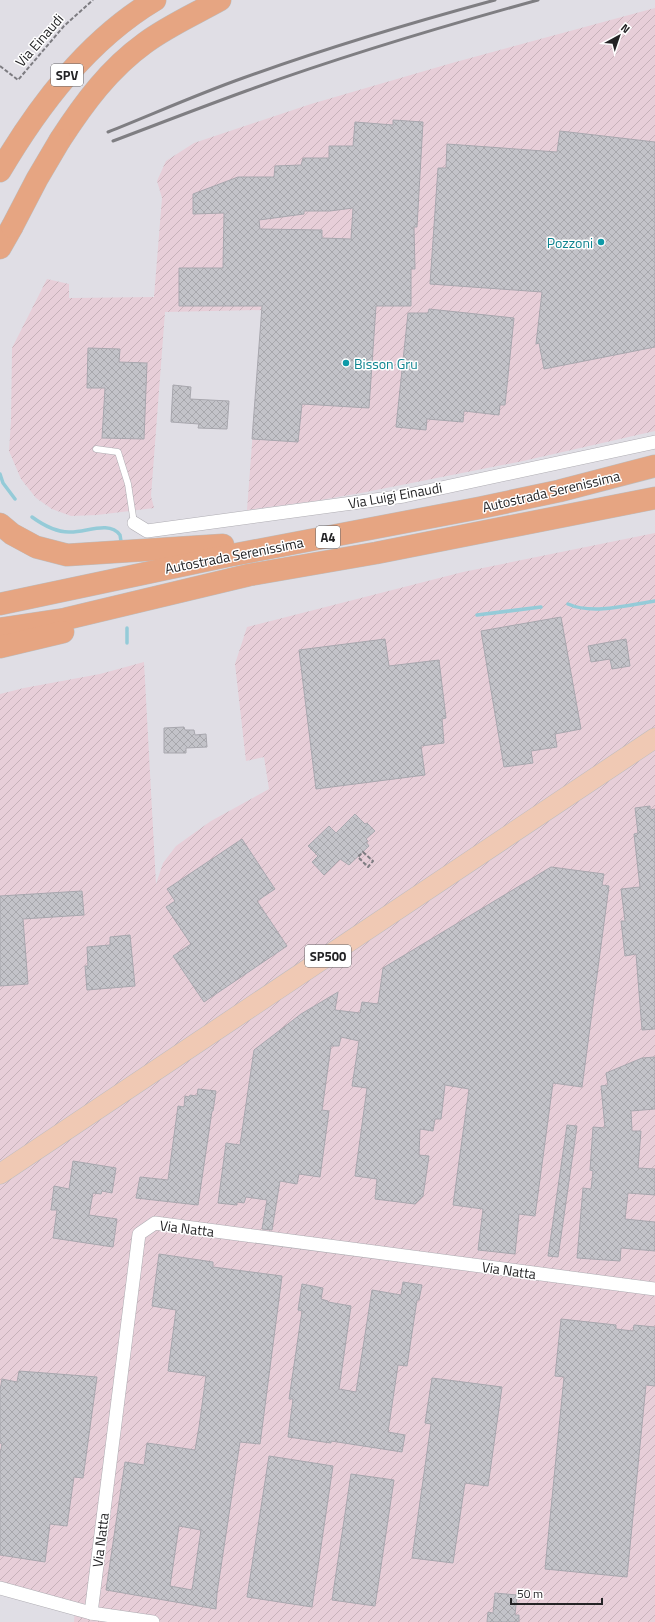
<svg xmlns="http://www.w3.org/2000/svg" width="655" height="1622" viewBox="0 0 655 1622" font-family="'Titillium Web',sans-serif">
<style>
.industrial{fill:url(#industrial-furrows)}
.lines{fill:none;stroke-linecap:round;stroke-linejoin:round}
.stream{stroke:#95cbd8;stroke-width:3.5}
.building{fill:url(#building-cross-hatch);stroke:#a8a7ae;fill-rule:evenodd}
.service-casing{stroke:#afadb3;stroke-width:7}
.minor-casing{stroke:#afadb3;stroke-width:14}
.primary-casing{stroke:#bdbdbe;stroke-width:21}
.motorway-casing{stroke:#bdbdbe;stroke-width:23}
.path{stroke:#7d7c81;stroke-width:2;stroke-dasharray:4 2;stroke-linecap:butt}
.service{stroke:#fff;stroke-width:6}
.minor{stroke:#fff;stroke-width:13}
.primary{stroke:#f0c9b4;stroke-width:20}
.motorway{stroke:#e6a582;stroke-width:22}
.rail{stroke:#7f7e82;stroke-width:3}
.motorway-bridge-casing{stroke:#bdbdbe;stroke-width:23;stroke-linecap:butt}
.motorway-bridge{stroke:#e6a582;stroke-width:22}
.culture-dot{fill:#0f9aa8;stroke:#fff;stroke-width:1.5}
.labels{text-anchor:middle;dominant-baseline:central;stroke-width:3;stroke-linejoin:round;paint-order:stroke}
.shield{fill:#fff;stroke:#656566;stroke-width:1}
.shield-label{font-size:13px;font-weight:bold;fill:#232325}
.street-label{font-size:14px;fill:#232325;stroke:#fff}
.culture-label{font-size:14px;fill:#0d838f;stroke:#fff;text-anchor:end}
</style>
<defs>
<pattern id="industrial-furrows" width="10" height="10" patternUnits="userSpaceOnUse"><rect width="10" height="10" fill="#e7ced8"/><path d="M-1 1l2-2M0 10L10 0M9 11l2-2" fill="none" stroke="#c6b1b9"/></pattern>
<pattern id="building-cross-hatch" width="8" height="8" patternUnits="userSpaceOnUse"><rect width="8" height="8" fill="#c3c3c9"/><path d="M0 0l8 8M0 8l8-8" fill="none" stroke="#a7a7ac"/></pattern>
</defs>
<rect width="100%" height="100%" fill="#e0dee5"/>
<g class="industrial">
<polygon points="655,8 655,431 523,461 361,493 315,501 247,510 262,310 165,312 151,496 154,508 97,515 71,516 52,509 36,498 21,479 9,451 11,421 12,348 47,279 69,284 69,298 154,297 162,198 157,181 166,161 194,143 311,104 452,63"/>
<polygon points="655,533 655,1622 74,1622 75,1607 0,1585 0,694 24,688 100,674 144,662 156,884 163,863 176,846 211,821 269,789 264,757 246,761 235,664 247,627 463,572"/>
</g>
<g class="lines">
<g class="stream">
<polyline points="0,474 3,483 15,499"/>
<path d="M32 517C43 525 55 532 69 532 85 533 109 520 120 535L121 541"/>
<path d="M568 604C592 615 629 605 655 601"/>
<polyline points="477,615 541,607"/>
<polyline points="127,628 127,643"/>
</g>
</g>
<g class="building">
<path d="M393 120 423 122 417 227H414L415 269H411V306H376L369 408 302 404 298 442 252 439 262 306H179V268H223L224 213 193 214V194L238 177H274L275 166 301 165 303 158H329V146H353L355 122 393 125ZM353 208 351 239 322 238V230L260 229 259 220 304 214V211H330Z"/>
<polygon points="560,131 655,142 655,347 544,369 539,343 536,344 542,292 430,284 438,168 446,168 447,144 557,152"/>
<polygon points="429,309 514,318 505,405 500,405 499,415 464,411 463,422 427,419 426,430 396,427 408,313 428,313"/>
<polygon points="88,348 120,349 119,362 147,363 144,439 102,438 105,388 87,388"/>
<polygon points="173,385 191,387 190,399 229,401 227,429 198,428 199,424 171,422"/>
<polygon points="561,617 581,729 555,734 557,747 531,751 533,763 504,767 481,631"/>
<polygon points="385,639 389,666 439,660 446,718 442,719 444,743 421,746 425,775 316,789 299,650"/>
<polygon points="626,639 630,666 612,669 610,659 591,662 588,646"/>
<polygon points="184,727 185,730 194,730 195,735 206,734 207,747 186,748 186,753 164,753 164,728"/>
<polygon points="650,806 650,810 655,809 655,1029 642,1030 636,954 625,956 621,921 625,921 621,889 640,887 634,834 638,833 635,808"/>
<polygon points="355,814 365,824 367,823 375,831 366,839 368,841 366,842 369,846 349,865 340,859 324,875 312,862 318,856 308,846 329,826 336,833"/>
<polygon points="242,839 275,889 257,901 287,946 204,1002 173,956 191,944 166,907 175,901 167,889"/>
<polygon points="551,867 604,874 602,885 609,886 582,1087 553,1083 535,1216 519,1214 515,1254 478,1250 483,1209 453,1205 469,1089 445,1085 441,1119 435,1119 433,1131 420,1129 419,1155 429,1156 423,1196 415,1204 375,1199 377,1179 355,1176 367,1088 352,1086 359,1041 341,1037 339,1046 331,1046 322,1110 329,1111 320,1177 299,1174 297,1184 280,1181 272,1230 262,1229 267,1200 246,1197 244,1203 237,1202 237,1205 218,1203 226,1143 240,1145 254,1050 301,1014 338,992 335,1010 360,1013 362,1002 378,1004 383,968"/>
<polygon points="82,891 84,915 23,919 28,984 0,986 0,896"/>
<polygon points="130,935 135,986 87,990 85,966 88,966 87,947 110,945 110,937"/>
<polygon points="655,1057 655,1109 631,1111 632,1131 641,1131 638,1168 655,1169 655,1195 628,1193 625,1219 655,1222 655,1251 621,1248 620,1261 577,1258 583,1188 591,1189 593,1171 590,1170 593,1127 605,1128 601,1086 608,1085 606,1073 642,1058"/>
<polygon points="198,1089 216,1091 213,1111 212,1111 198,1205 136,1198 140,1177 168,1180 178,1106 184,1107 185,1096 189,1097 190,1095 197,1096"/>
<polygon points="567,1125 577,1126 558,1257 548,1256"/>
<polygon points="73,1161 116,1168 112,1193 102,1191 101,1194 93,1193 89,1215 117,1219 113,1247 53,1238 57,1210 51,1210 54,1186 69,1189"/>
<path d="M159 1254 213 1262V1267L282 1276 260 1444 240 1442 217 1593 216 1609 106 1590 125 1462 144 1465 147 1443 195 1450 199 1427 206 1376 168 1371 176 1310 152 1306ZM179 1526 201 1530 192 1590 170 1586Z"/>
<polygon points="403,1282 422,1285 419,1300 417,1300 407,1366 398,1365 388,1432 405,1435 402,1452 331,1441 331,1443 288,1437 293,1399 289,1399 302,1311 298,1310 302,1284 323,1288 321,1299 328,1301 328,1302 351,1306 339,1389 356,1392 372,1290 401,1295"/>
<polygon points="561,1319 616,1325 616,1329 633,1331 634,1325 655,1327 655,1386 646,1385 627,1577 545,1569 564,1377 555,1376"/>
<polygon points="19,1371 97,1377 83,1478 74,1477 67,1526 50,1524 45,1562 0,1555 0,1454 2,1444 0,1443 0,1390 2,1379 17,1382"/>
<polygon points="432,1378 502,1387 488,1486 465,1483 453,1563 412,1558 431,1424 425,1423"/>
<polygon points="269,1456 333,1466 312,1607 247,1597"/>
<polygon points="351,1474 394,1480 375,1606 332,1600"/>
<polygon points="495,1593 517,1595 515,1615 519,1615 519,1622 487,1622 488,1612 493,1613"/>
</g>
<g class="lines">
<defs>
<polyline id="service" points="96,449 118,452 128,484 134,523"/>
<g id="minor">
<polyline points="134,523 147,531 404,496 655,442"/>
<polyline points="0,1588 91,1613 153,1622"/>
<polyline points="91,1613 139,1234 155,1223 655,1289"/>
</g>
<polyline id="primary" points="0,1174 655,738"/>
<g id="motorway">
<path d="M60 140C84 103 109 69 145 43 168 26 195 14 220 0"/>
<path d="M0 171C39 105 88 40 155 0"/>
<polyline points="0,248 12,227"/>
<polyline points="0,524 12,534 36,547 67,555 223,545"/>
<polyline points="0,604 227,556 479,508 559,491 655,466"/>
<polyline points="0,629 65,619 249,575 376,553 655,498"/>
<polyline points="0,647 63,632"/>
</g>
</defs>
<use href="#service" class="service-casing"/>
<use href="#minor" class="minor-casing"/>
<use href="#primary" class="primary-casing"/>
<use href="#motorway" class="motorway-casing"/>
<g class="path">
<polyline points="0,66 18,80 64,26 93,0"/>
<polygon points="363,852 373,861 368,867 358,857"/>
</g>
<use href="#service" class="service"/>
<use href="#minor" class="minor"/>
<use href="#primary" class="primary"/>
<use href="#motorway" class="motorway"/>
<g class="rail">
<path d="M108 132C153 114 198 94 243 78 326 48 410 23 495 0"/>
<path d="M113 141C158 124 202 107 246 91 342 56 440 27 538 0"/>
</g>
<defs>
<polyline id="motorway-bridge" points="12,227 37,179 60,140"/>
</defs>
<use href="#motorway-bridge" class="motorway-bridge-casing"/>
<use href="#motorway-bridge" class="motorway-bridge"/>
</g>
<g class="culture-dot">
<circle cx="601" cy="242" r="4"/>
<circle cx="346" cy="363" r="4"/>
</g>
<g class="labels">
<g class="shield">
<rect x="51" y="64" width="32" height="22" rx="3"/>
<rect x="316" y="526" width="24" height="22" rx="3"/>
<rect x="305" y="945" width="46" height="22" rx="3"/>
</g>
<g class="shield-label">
<text x="67" y="75">SPV</text>
<text x="328" y="537">A4</text>
<text x="328" y="956">SP500</text>
</g>
<g class="street-label">
<text transform="translate(39 40) rotate(-49)">Via Einaudi</text>
<text transform="translate(551 491) rotate(-13)">Autostrada Serenissima</text>
<text transform="translate(395 495) rotate(-10)">Via Luigi Einaudi</text>
<text transform="translate(234 555) rotate(-11)">Autostrada Serenissima</text>
<text transform="translate(187 1228) rotate(7)">Via Natta</text>
<text transform="translate(509 1270) rotate(8)">Via Natta</text>
<text transform="translate(100 1540) rotate(-83)">Via Natta</text>
</g>
<g class="culture-label">
<text x="593" y="242">Pozzoni</text>
<text x="354" y="363" text-anchor="start">Bisson Gru</text>
</g>
</g>
<g transform="translate(619 36) rotate(40)" stroke="#ffffff" stroke-width="3" paint-order="stroke">
<path d="M0-3L7 15L0 10L-7 15Z" fill="#232325"/>
<text y="-6" font-size="11" font-weight="bold" text-anchor="middle" fill="#232325">N</text>
</g>
<path d="M511 1598v6h91v-6" fill="none" stroke="#232325" stroke-width="2"/>
<text x="517" y="1598" font-size="12" fill="#232325" stroke="#ffffff" stroke-width="3" paint-order="stroke">50 m</text>
</svg>
